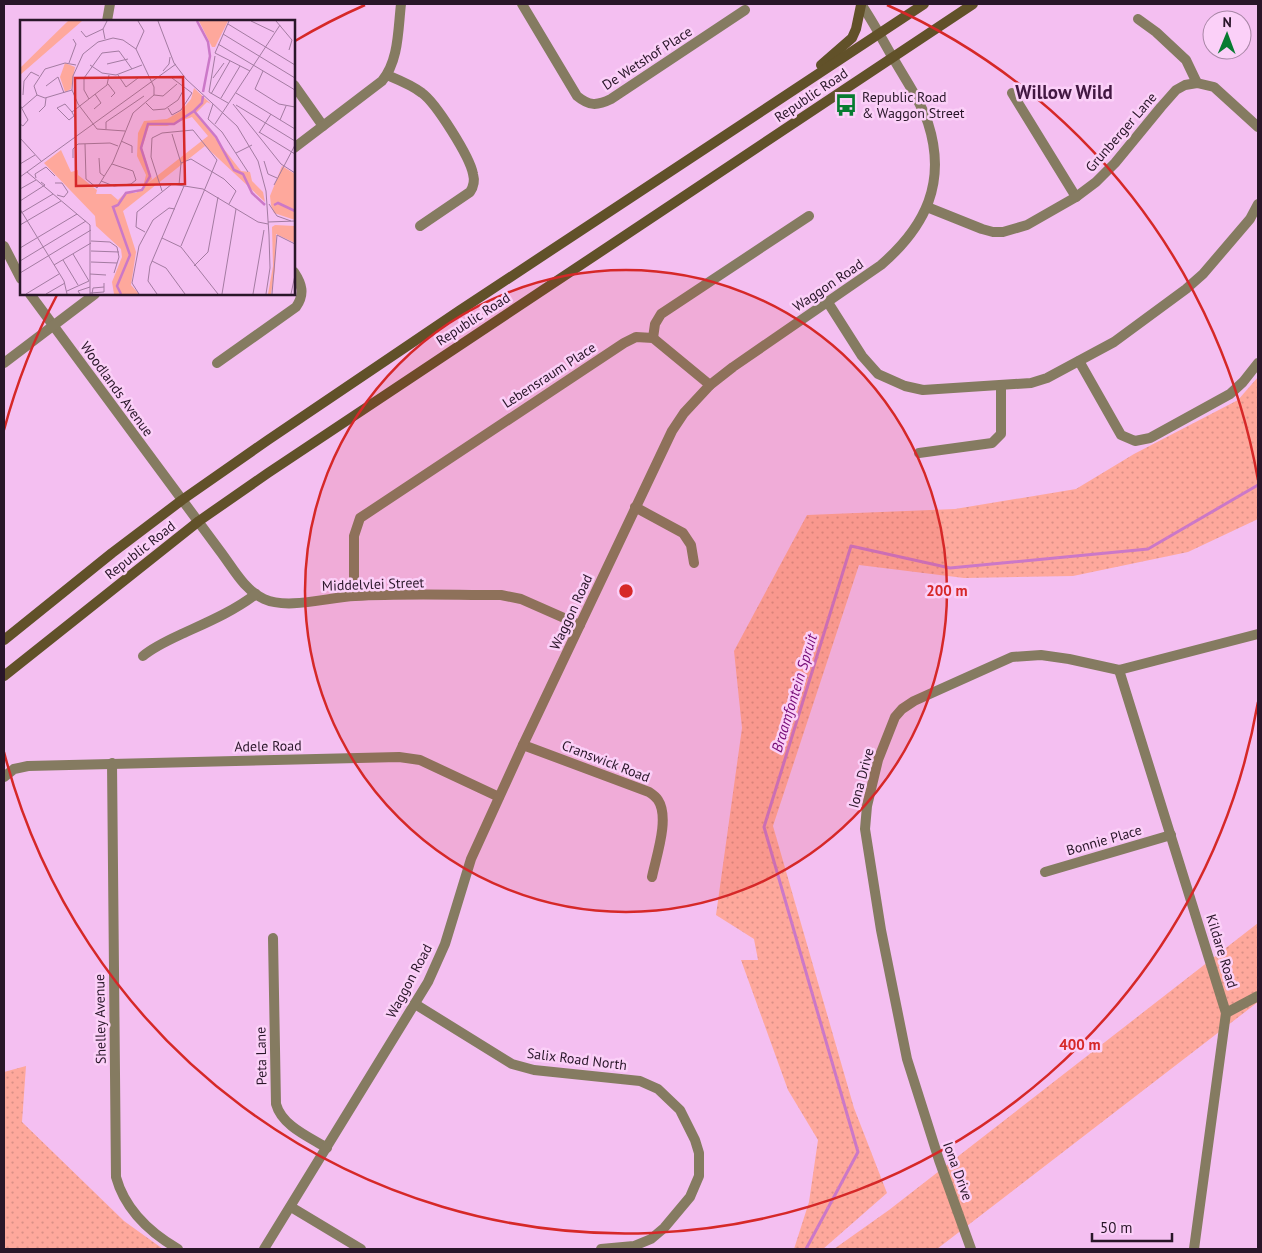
<svg xmlns="http://www.w3.org/2000/svg" width="1262" height="1253" viewBox="0 0 1262 1253" font-family="'PT Sans',sans-serif">
<style>
.green{fill:url(#green-dots)}
.lines{fill:none;stroke-linecap:round;stroke-linejoin:round}
.stream{stroke:#cb78c8;stroke-width:3}
.minor{stroke:#857b61;stroke-width:10}
.secondary{stroke:#615129;stroke-width:10}
.ring{fill:none;stroke:#d62828;stroke-width:2.5}
.labels{text-anchor:middle;dominant-baseline:central;stroke-width:5;stroke-linejoin:round;paint-order:stroke}
.street-label{font-size:14px;fill:#291629;stroke:#fbd0f8}
.poi-label{font-size:14px;fill:#291629;stroke:#fbd0f8;text-anchor:start}
.water-label{font-size:15px;font-style:italic;fill:#750975;stroke:#fbd0f8}
.district-label{font-size:19px;font-weight:bold;fill:#421842;stroke:#fbd0f8}
.inset-river{fill:none;stroke:#cb78c8;stroke-width:2.5}
.inset-road{fill:none;stroke:#a37ba1;stroke-width:1}
.view{fill:#d62828;fill-opacity:0.15;stroke:#d62828;stroke-width:2.5}
.inset-edge{fill:none;stroke:#291629;stroke-width:2.5}
.centre{fill:#d62828;stroke:#fbd0f8;stroke-width:2.5}
.ring-label{font-size:15px;text-anchor:middle;font-weight:bold;fill:#d62828;stroke:#fbd0f8;stroke-width:5;stroke-linejoin:round;paint-order:stroke}
</style>
<defs>
<pattern id="green-dots" width="8" height="8" patternUnits="userSpaceOnUse" patternTransform="scale(1.25)"><rect width="8" height="8" fill="#fea89c"/><path d="M2 2h.1M6 6h.1" fill="none" stroke="#da9086" stroke-width="1.8" stroke-linecap="round"/></pattern>
</defs>
<rect width="100%" height="100%" fill="#f4bff1"/>
<g class="green">
<polygon points="1258,377 1258,519 1188,552 1073,576 964,578 859,565 773,826 854,1108 887,1193 823,1249 794,1249 809,1202 818,1140 788,1090 741,960 758,960 754,939 716,915 742,728 734,651 807,515 955,509 1076,489 1134,454 1238,400"/>
<polygon points="1258,923 1258,1002 937,1249 834,1249 889,1210"/>
<polygon points="26,1066 22,1122 124,1221 163,1249 4,1249 4,1072"/>
</g>
<g class="lines">
<polyline class="stream" points="806,1249 858,1152 764,827 851,546 950,568 1148,549 1258,485"/>
<g class="minor">
<path d="M522 4 577 96C589 106 597 106 611 99L745 10"/>
<polyline points="1138,19 1156,32 1186,60 1197,83"/>
<polyline points="107,21 110,4"/>
<path d="M387 75C399 80 412 85 422 93 436 103 470 157 473 174 475 181 474 186 470 192L420 226"/>
<polyline points="294,85 323,126"/>
<polyline points="1012,93 1076,197"/>
<path d="M294 148 382 81C399 61 398 29 401 4"/>
<polyline points="927,207 982,229 993,232 1003,232 1027,225 1076,197 1096,182 1115,163 1161,107 1176,90 1185,85 1197,83 1214,87 1258,127"/>
<polyline points="4,246 21,279"/>
<path d="M30 294 220 551C233 568 244 590 264 599 288 610 329 597 355 596 403 593 452 595 501 595L521 599 580 625"/>
<polyline points="827,301 862,356 878,374 905,386 923,390 1031,383 1047,378 1114,342 1186,289 1203,274 1250,219 1258,204"/>
<polyline points="653,338 655,324 661,314 809,216"/>
<polyline points="1079,361 1121,435 1135,441 1150,438 1230,394 1243,382 1258,363"/>
<polyline points="4,363 95,294"/>
<path d="M217 363 296 307C305 294 302 284 294 272"/>
<polyline points="919,453 992,443 1001,434 1001,385"/>
<polyline points="635,507 683,533 691,545 694,563"/>
<polyline points="354,596 354,536 360,518 624,343 636,337 653,338 710,385"/>
<path d="M143 656C155 646 169 640 184 633 208 622 234 611 256 594"/>
<polyline points="1119,670 1226,1013 1194,1249"/>
<path d="M523 745 649 792C652 794 656 797 658 800 670 818 656 857 652 877"/>
<path d="M112 763 116 1177C125 1210 149 1232 178 1249"/>
<polyline points="4,777 14,769 28,766 399,757 420,760 499,797"/>
<polyline points="1045,872 1171,835"/>
<path d="M273 938 276 1104C282 1126 309 1137 327 1148"/>
<polyline points="415,1004 512,1064 534,1070 640,1081 658,1089 680,1110 695,1140 699,1153 699,1176 690,1197 664,1228 651,1239 634,1246 601,1249"/>
<polyline points="1226,1013 1258,996"/>
<polyline points="291,1207 361,1249"/>
<path d="M264 1249 428 982 445 944 471 859 523 745 672 431 684 413 710 385 733 367 881 265C926 226 947 182 928 123 921 102 907 82 896 63 884 43 874 23 861 4"/>
<polyline points="971,1249 939,1160 907,1059 881,930 865,829 867,806 878,760 895,717 902,709 914,701 1012,657 1041,655 1069,659 1119,670 1258,634"/>
</g>
<g class="secondary">
<polyline points="821,65 852,38 856,29 861,5"/>
<polyline points="4,640 112,553 182,500 268,440 459,311 924,4"/>
<polyline points="4,676 199,521 268,473 973,4"/>
</g>
</g>
<circle cx="626" cy="591" r="321" fill="#d62828" fill-opacity=".12"/>
<g class="ring">
<circle cx="626" cy="591" r="321"/>
<path d="M1258 702A642 642 0 0 1 4 752M4 430A642 642 0 0 1 57 295M295 41A642 642 0 0 1 365 5M887 5A642 642 0 0 1 1258 480"/>
</g>
<defs>
<symbol id="bus-bare" viewBox="-9 -9 18 18"><path d="M-5-6H5V4H4V6H2V4H-2V6H-4V4H-5ZM-3.5-4V0h7V-4ZM-3.5 1.2v1.5H-2V1.2ZM2 1.2v1.5H3.5V1.2Z" fill="#077b31" stroke="#fbd0f8" stroke-width="2.5" paint-order="stroke"/></symbol>
</defs>
<g fill-rule="evenodd">
<use href="#bus-bare" x="830" y="89" width="32" height="32"/>
</g>
<g class="labels">
<g class="street-label">
<text transform="translate(647 58) rotate(-33)">De Wetshof Place</text>
<text transform="translate(811 95) rotate(-34)">Republic Road</text>
<text transform="translate(1121 132) rotate(-49)">Grunberger Lane</text>
<text transform="translate(828 285) rotate(-34)">Waggon Road</text>
<text transform="translate(473 319) rotate(-33)">Republic Road</text>
<text transform="translate(549 375) rotate(-33)">Lebensraum Place</text>
<text transform="translate(117 389) rotate(54)">Woodlands Avenue</text>
<text transform="translate(140 550) rotate(-38)">Republic Road</text>
<text transform="translate(373 584) rotate(-2)">Middelvlei Street</text>
<text transform="translate(571 612) rotate(-65)">Waggon Road</text>
<text transform="translate(268 746) rotate(-1)">Adele Road</text>
<text transform="translate(606 761) rotate(21)">Cranswick Road</text>
<text transform="translate(861 778) rotate(-75)">Iona Drive</text>
<text transform="translate(1104 840) rotate(-16)">Bonnie Place</text>
<text transform="translate(1222 951) rotate(73)">Kildare Road</text>
<text transform="translate(409 981) rotate(-62)">Waggon Road</text>
<text transform="translate(100 1019) rotate(-91)">Shelley Avenue</text>
<text transform="translate(261 1056) rotate(-91)">Peta Lane</text>
<text transform="translate(577 1059) rotate(7)">Salix Road North</text>
<text transform="translate(958 1171) rotate(70)">Iona Drive</text>
</g>
<g class="poi-label">
<text x="862" y="97">Republic Road<tspan x="862" dy="16">&amp; Waggon Street</tspan></text>
</g>
<g class="water-label">
<text transform="translate(794 693) rotate(-73)">Braamfontein Spruit</text>
</g>
<g class="district-label">
<text x="1064" y="92">Willow Wild</text>
</g>
</g>
<g transform="translate(20 20)">
<rect width="275" height="275" fill="#f4bff1"/>
<path d="M48 1H62L0 55V48ZM179 1H208L195 27H192ZM45 43 55 47 51 69 45 72 40 57ZM174 68 191 84 187 82 176 93 221 151 230 152 232 161 243 172 245 182 185 126 103 191 116 232 111 265 119 274H94L92 262 102 237 101 229 76 206 75 196 24 143 41 130 51 152 58 150V155L77 170 76 174H91L98 180 105 173H116L123 167 126 155 117 136 118 113 124 101 147 99 161 91 171 79ZM172 97 188 116 128 163 132 159 122 128 129 106H147ZM262 146 275 154V200L254 193 251 185 250 176ZM255 205 275 206V223L256 214 255 249 251 274H248L253 246 252 207Z" fill="#fea89c" fill-rule="evenodd"/>
<path class="inset-river" d="M177 1 188 22 190 36 183 72M174 91 196 117 214 150 223 154 232 173 245 185M254 185 258 183 275 191M101 274 97 266 110 235 93 187 98 185 106 173 122 170 130 156 121 128 128 104H154L174 91 182 83 183 76"/>
<path class="inset-road" d="M138 1 154 43 166 59 217 106 238 141 246 171 249 215 250 248 246 274M209 1 195 33 230 51M231 1 254 12M256 1 272 20 269 30M208 4 275 45M61 11 66 17 83 9M203 14 275 58M85 19 83 9 87 1M198 24 275 70M116 29 124 11 118 1M195 36 189 72 208 83M49 43 56 24 53 19M87 44 108 39M70 45 82 53 96 55 122 45M143 51 149 44 150 37M243 51 235 69 259 84 275 87M98 55 106 67 118 58M193 58 204 43M88 64 95 73 91 77M26 66 38 57 44 73M52 70 25 78 17 75 14 66 25 49 45 43 56 45M216 73 275 109M191 74 210 41M3 75 4 61 11 52 19 56M134 75 143 76 157 64M201 78 220 46M69 79 64 70V58L82 33 99 31 112 49M126 83 133 90 145 89 158 80 164 69M193 84 188 99 202 112 228 152M213 84 261 144 275 153M0 85 8 100 3 106 0 104M216 85 275 121M2 88 17 75M148 88 152 95 161 90 172 73 152 58M74 89 81 83 75 74M19 92 25 86 26 78M52 92 45 84 37 88 49 100 54 96 52 92 87 65 89 55M260 100 266 86M195 104 260 5M86 109V102L124 76M239 112 275 134M239 113 251 94M152 114 161 143 159 165M0 118 22 142M101 121 112 126V133M65 124 66 159 77 168 93 142 113 93 134 75V67L116 29 103 20 93 18 78 22 63 34 53 56 52 70 58 84 77 109 105 111M216 133 232 125M53 138V129L58 124 90 123 98 126M79 138 80 153 84 156M244 141 248 154 257 158M161 143 171 139 204 159 216 171 209 184M0 144 15 135M7 152 70 205V274M0 157 156 44M16 158 15 154 26 147 35 156M81 161 94 166 111 164 116 160 113 151 92 144M35 163H42L48 172 44 177 37 175M254 165 275 125M0 169 16 160M142 171 131 137 132 118 142 113 173 110 197 140 161 226M0 181 25 165 21 162M249 184 257 196 271 201M0 189 44 261 47 274M1 193 33 174M248 202 275 201M0 205 41 181M125 212 116 207 117 192 152 164 183 169 238 202 248 204M142 218 161 227 198 274M71 221 90 222 97 227 99 237 94 253M0 228 57 194M71 231 99 232M53 234 69 261M43 240 58 265M0 241 66 201M132 241 146 248 165 274M71 242 97 243M34 245 71 223M174 246 188 232 198 177M0 253 71 210M70 254 86 255M47 271 69 261M70 273 84 272V263M6 274 39 254M26 274 45 263M60 274 58 271 70 267M72 274 73 268 84 267M119 274 112 263 119 226 133 200 149 188 155 189M137 274 128 261 130 246 164 166M202 274 216 189M233 274 244 210M252 274 257 215 275 224M271 274 275 255"/>
<path class="view" d="M163 57 165 164 56 166 55 58Z"/>
<rect width="275" height="275" class="inset-edge"/>
</g>
<circle cx="626" cy="591" r="8" class="centre"/>
<g class="ring-label">
<text x="947" y="596">200 m</text>
<text x="1080" y="1050">400 m</text>
</g>
<rect width="1262" height="1253" fill="none" stroke="#291629" stroke-width="10"/>
<g transform="translate(1227 35) rotate(1)"><circle r="24" fill="#fbd0f8" stroke="#a786a5"/>
<path d="M0-4L9 19L0 12L-9 19Z" fill="#077b31"/>
<text y="-8" font-size="14" font-weight="bold" text-anchor="middle" fill="#291629">N</text>
</g>
<path d="M1092 1233v8h80v-8" fill="none" stroke="#291629" stroke-width="2.5"/>
<text x="1100" y="1233" font-size="15" fill="#291629" stroke="#fbd0f8" stroke-width="4" paint-order="stroke">50 m</text>
</svg>
